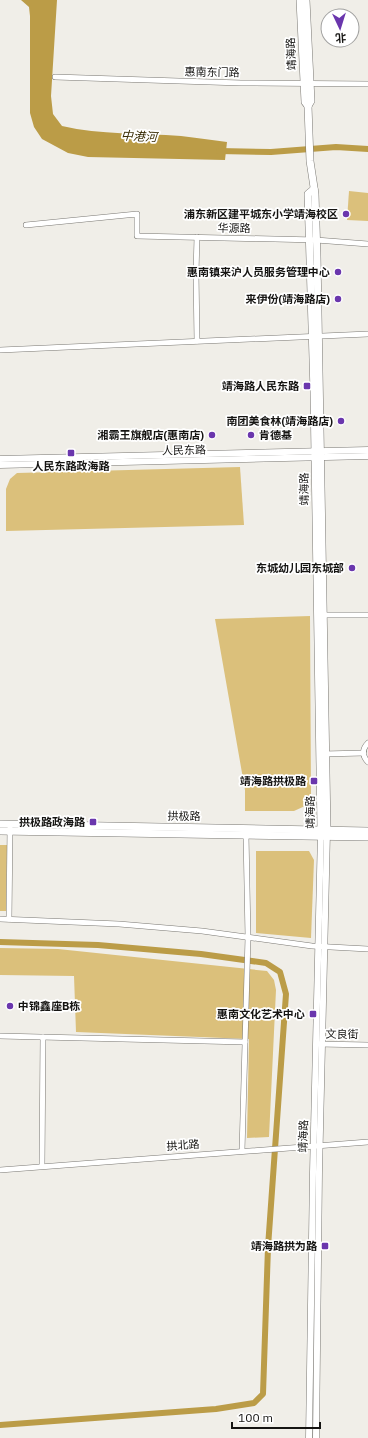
<svg xmlns="http://www.w3.org/2000/svg" width="368" height="1438" viewBox="0 0 368 1438" font-family="'IBM Plex Sans','Noto Sans SC',sans-serif">
<style>
.green{fill:#dbc07b}
.water{fill:#bb9c47}
.lines{fill:none;stroke-linecap:round;stroke-linejoin:round}
.canal{stroke:#bb9c47;stroke-width:6}
.minor-casing{stroke:#7a7873;stroke-width:6}
.tertiary-casing{stroke:#7a7873;stroke-width:7}
.secondary-casing{stroke:#7a7873;stroke-width:8}
.minor{stroke:#fff;stroke-width:5}
.tertiary{stroke:#fff;stroke-width:6}
.secondary{stroke:#fff;stroke-width:7}
.poi-dot{fill:#6a36ad;stroke:#fff;stroke-width:1.5}
.labels{text-anchor:middle;dominant-baseline:central;stroke-width:3.5;stroke-linejoin:round;paint-order:stroke}
.street-label{font-size:11px;fill:#151412;stroke:#fff}
.poi-label{font-size:11px;font-weight:bold;fill:#151412;stroke:#fff;text-anchor:end}
.water-label{font-size:12px;font-style:italic;fill:#392c06;stroke:#fff}
</style>
<rect width="100%" height="100%" fill="#f0eee8"/>
<g class="green">
<polygon points="349,191 368,193 368,221 347,220"/>
<polygon points="240,467 244,525 6,531 6,489 10,479 17,473"/>
<polygon points="310,616 311,797 305,806 294,811 245,811 245,790 215,619"/>
<polygon points="0,845 7,845 6,911 0,911"/>
<polygon points="256,851 309,851 314,860 311,938 256,933"/>
<polygon points="0,948 58,949 267,971 274,980 276,990 269,1137 247,1138 249,1039 76,1032 74,976 0,975"/>
</g>
<path class="water" d="M21 0H57L51 96 53 114 62 126C101 135 141 133 181 136 197 138 212 140 227 142L225 160 88 157 68 153 42 139 34 127 30 113V16L29 7Z"/>
<g class="lines">
<g class="canal">
<polyline points="219,151 271,152 336,147 368,149"/>
<polyline points="0,942 98,945 201,954 266,963 280,972 286,994 268,1247 263,1394 254,1403 216,1409 0,1425"/>
</g>
<defs>
<g id="minor">
<polyline points="55,77 241,83 368,84"/>
<polyline points="26,225 137,214 137,236 316,240 368,244"/>
<polyline points="197,341 196,273 197,237"/>
<polyline points="0,350 368,334"/>
<polyline points="321,615 368,615"/>
<path d="M368 743C362 749 362 756 368 762"/>
<polyline points="323,754 364,753"/>
<polyline points="0,919 119,924 202,931 312,946 368,949"/>
<polyline points="9,919 10,828"/>
<polyline points="0,1036 245,1042"/>
<polyline points="319,1044 368,1045"/>
<polyline points="242,1151 248,937 246,835"/>
<polyline points="42,1166 43,1037"/>
<polyline points="0,1170 368,1142"/>
</g>
<g id="tertiary">
<polyline points="0,459 368,450"/>
<polyline points="0,465 368,456"/>
<polyline points="309,1438 313,1172 321,832"/>
<polyline points="316,1438 319,1172 327,832"/>
</g>
<g id="secondary">
<polyline points="300,0 305,102 308,106"/>
<polyline points="306,0 311,101 308,106 310,161 315,194 317,256 327,830"/>
<polyline points="314,189 308,194 314,392 321,830"/>
<polyline points="0,824 368,831"/>
<polyline points="0,831 368,837"/>
</g>
</defs>
<use href="#minor" class="minor-casing"/>
<use href="#tertiary" class="tertiary-casing"/>
<use href="#secondary" class="secondary-casing"/>
<use href="#minor" class="minor"/>
<use href="#tertiary" class="tertiary"/>
<use href="#secondary" class="secondary"/>
</g>
<g class="poi-dot">
<circle cx="346" cy="214" r="4"/>
<circle cx="338" cy="272" r="4"/>
<circle cx="338" cy="299" r="4"/>
<rect x="303" y="382" width="8" height="8" rx="2"/>
<circle cx="341" cy="421" r="4"/>
<circle cx="212" cy="435" r="4"/>
<circle cx="251" cy="435" r="4"/>
<rect x="67" y="449" width="8" height="8" rx="2"/>
<circle cx="352" cy="568" r="4"/>
<rect x="310" y="777" width="8" height="8" rx="2"/>
<rect x="89" y="818" width="8" height="8" rx="2"/>
<circle cx="10" cy="1006" r="4"/>
<rect x="309" y="1010" width="8" height="8" rx="2"/>
<rect x="321" y="1242" width="8" height="8" rx="2"/>
</g>
<g class="labels">
<g class="street-label">
<text transform="translate(291 54) rotate(-93)">靖海路</text>
<text transform="translate(212 72) rotate(1)">惠南东门路</text>
<text transform="translate(234 228) rotate(1)">华源路</text>
<text transform="translate(184 450) rotate(-1)">人民东路</text>
<text transform="translate(304 489) rotate(-91)">靖海路</text>
<text transform="translate(310 812) rotate(-90)">靖海路</text>
<text transform="translate(184 816) rotate(1)">拱极路</text>
<text transform="translate(342 1034) rotate(1)">文良街</text>
<text transform="translate(303 1136) rotate(-88)">靖海路</text>
<text transform="translate(183 1145) rotate(-4)">拱北路</text>
</g>
<g class="poi-label">
<text x="338" y="214">浦东新区建平城东小学靖海校区</text>
<text x="330" y="272">惠南镇来沪人员服务管理中心</text>
<text x="330" y="299">来伊份(靖海路店)</text>
<text x="299" y="386">靖海路人民东路</text>
<text x="333" y="421">南团美食林(靖海路店)</text>
<text x="204" y="435">湘霸王旗舰店(惠南店)</text>
<text x="259" y="435" text-anchor="start">肯德基</text>
<text x="71" y="466" text-anchor="middle">人民东路政海路</text>
<text x="344" y="568">东城幼儿园东城部</text>
<text x="306" y="781">靖海路拱极路</text>
<text x="85" y="822">拱极路政海路</text>
<text x="18" y="1006" text-anchor="start">中锦鑫座B栋</text>
<text x="305" y="1014">惠南文化艺术中心</text>
<text x="317" y="1246">靖海路拱为路</text>
</g>
<g class="water-label">
<text transform="translate(139 136) rotate(3)">中港河</text>
</g>
</g>
<g transform="translate(340 28) rotate(176)"><circle r="19" fill="#ffffff" stroke="#a1a1a0"/>
<path d="M0-3L7 15L0 10L-7 15Z" fill="#6a36ad"/>
<text y="-6" font-size="11" font-weight="bold" text-anchor="middle" fill="#151412">北</text>
</g>
<path d="M232 1422v6h88v-6" fill="none" stroke="#151412" stroke-width="2"/>
<text x="238" y="1422" font-size="12" fill="#151412" stroke="#ffffff" stroke-width="3" paint-order="stroke">100 m</text>
</svg>
